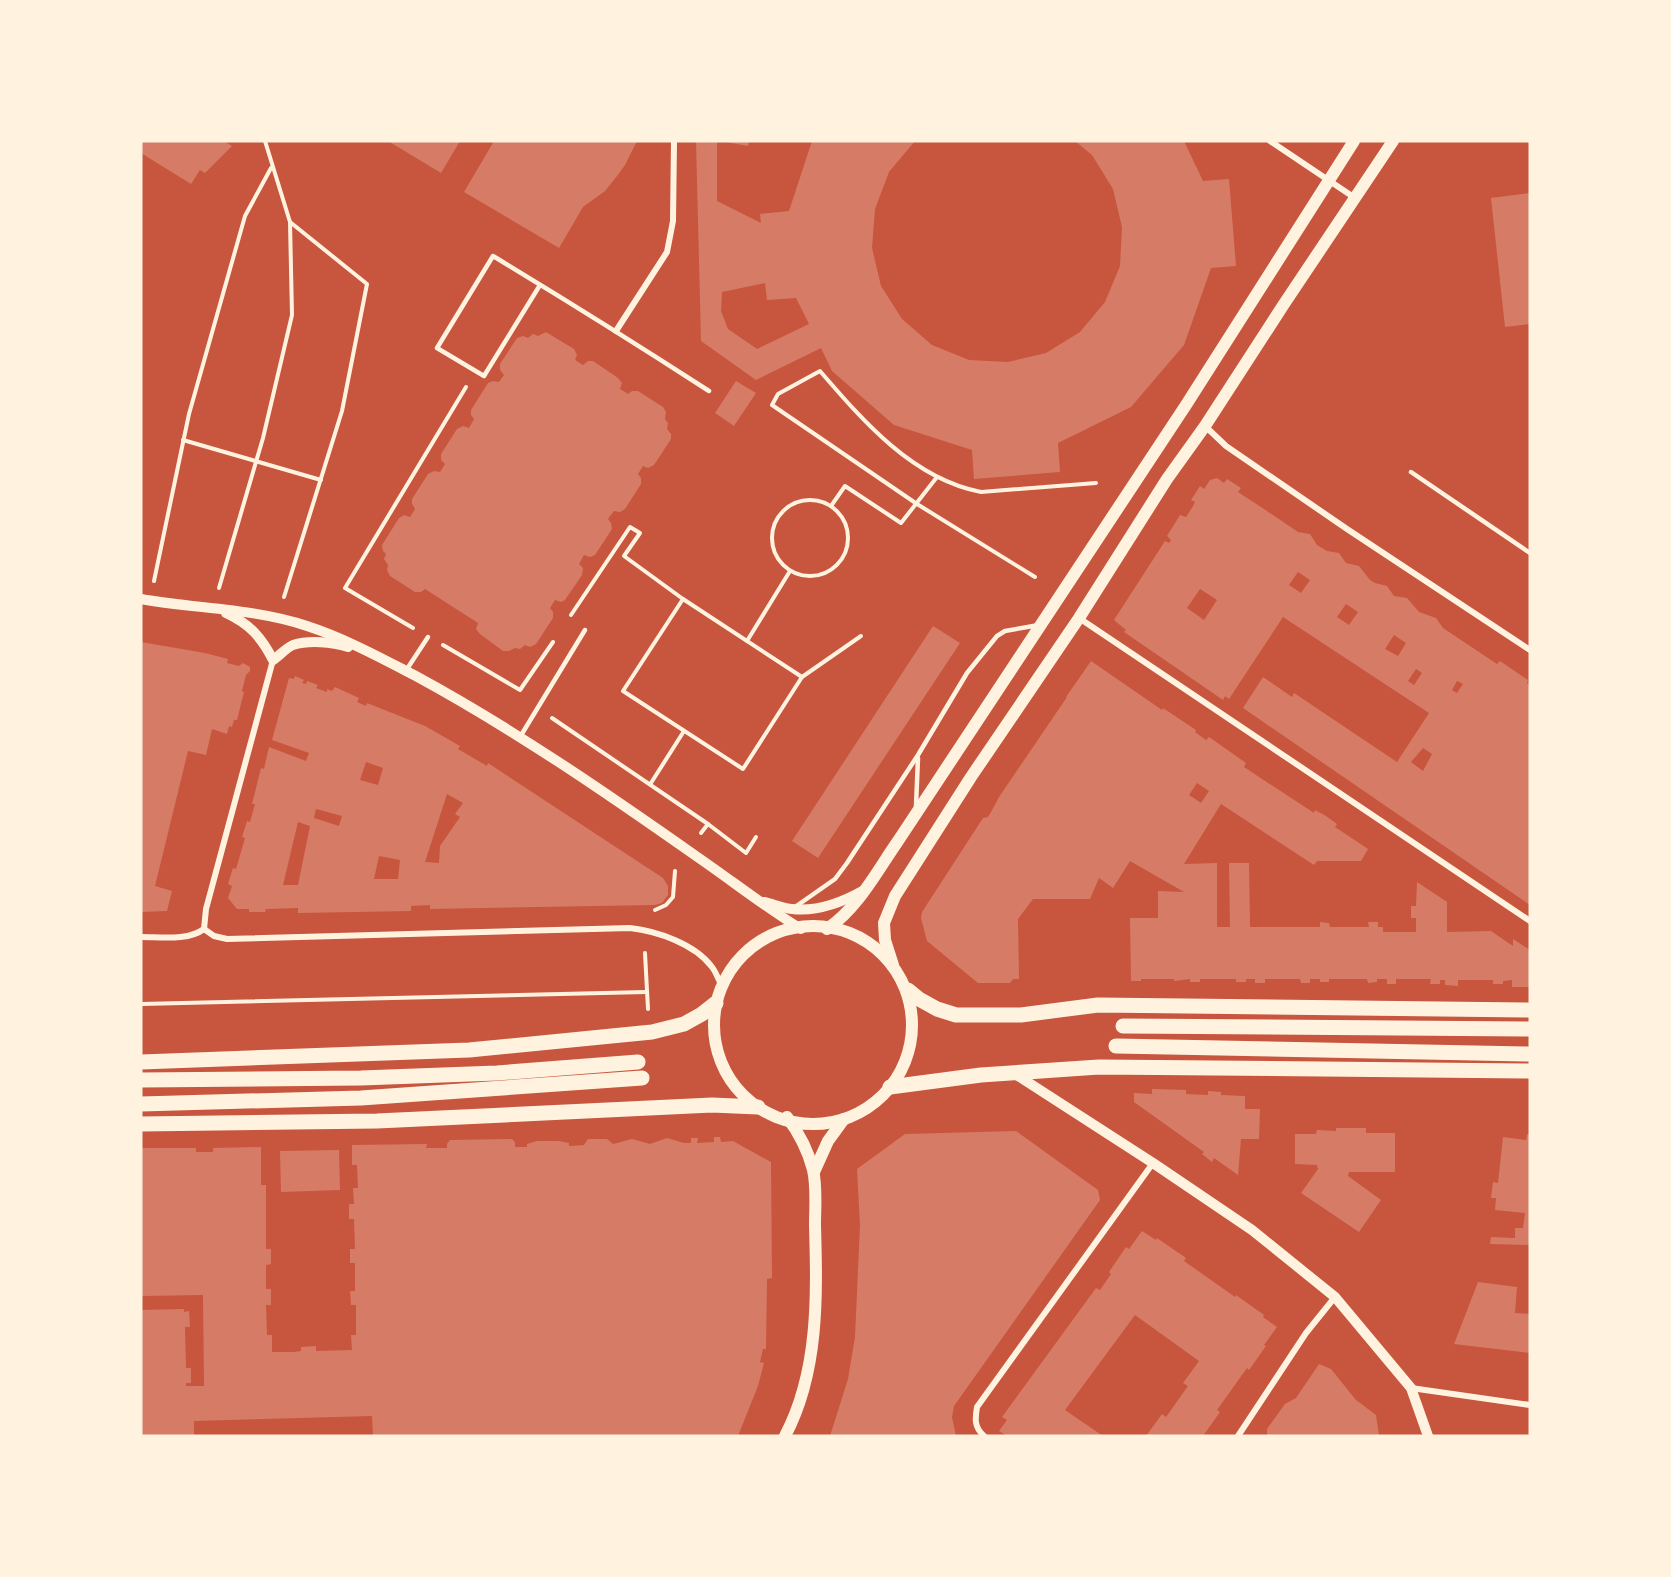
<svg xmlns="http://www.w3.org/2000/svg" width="1671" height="1577" viewBox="0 0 1671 1577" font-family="Montserrat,sans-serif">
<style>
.building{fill:#d67c66;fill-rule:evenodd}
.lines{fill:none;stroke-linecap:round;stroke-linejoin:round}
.path{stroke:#fff3e0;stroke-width:4}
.service{stroke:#fff3e0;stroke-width:4.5}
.minor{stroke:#fff3e0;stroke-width:6}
.tertiary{stroke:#fff3e0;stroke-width:10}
.secondary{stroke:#fff3e0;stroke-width:12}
.primary{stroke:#fff3e0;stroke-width:15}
</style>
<rect width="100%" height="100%" fill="#c8553d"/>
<g class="building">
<polygon points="141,141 224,141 232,146 205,173 200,170 191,184 141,153"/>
<polygon points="388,141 460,141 441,173"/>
<polygon points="494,141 637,141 625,165 617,176 605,191 583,207 559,248 464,192"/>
<path d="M696 141H717V201L761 223 760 214 789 211 812 141H915L889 172 875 209 872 248 881 286 902 319 932 345 969 360 1008 362 1046 353 1080 332 1105 302 1120 266 1122 227 1113 189 1092 155 1075 141H1184L1203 181 1229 179 1236 266 1211 268 1184 345 1131 407 1058 443 1060 472 974 479 972 450 894 425 832 371 821 348 756 380 701 341ZM765 283 767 300 796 298 809 324 757 349 728 329 721 311 722 292Z"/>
<polygon points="720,141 749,141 748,146"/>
<polygon points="1530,193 1530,324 1505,327 1491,198"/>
<polygon points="546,332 574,349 577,355 575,360 583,365 588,361 593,361 618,378 622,383 620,389 628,394 632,391 638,391 663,407 666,412 665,419 668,423 667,429 671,434 671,439 654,465 648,468 643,466 638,474 641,478 641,484 625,509 620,512 614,511 610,516 608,519 611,523 612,529 595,555 590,557 584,555 579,564 583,568 582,575 565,600 561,602 555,600 550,608 553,612 553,618 536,644 530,647 525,645 520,649 515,648 509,651 503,651 480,634 476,629 478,623 425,589 421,592 415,592 390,576 387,570 388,565 384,559 386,554 383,551 382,545 399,518 404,515 410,517 415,509 412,504 412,499 428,474 434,471 440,472 445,464 441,460 441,454 457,429 463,426 469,428 474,419 471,415 471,410 488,383 493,381 499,382 504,375 500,370 500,364 517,338 523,336 528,338 533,334 538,336"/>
<polygon points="736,381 756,393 734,426 715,413"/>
<path d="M1217 478 1224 483 1227 479 1241 488 1238 492 1264 509 1298 532 1310 534 1317 545 1327 551 1339 553 1346 563 1359 566 1370 580 1375 583 1387 586 1394 596 1407 598 1419 612 1436 618 1443 628 1497 664 1500 661 1528 680 1527 683 1530 686V905L1243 708 1263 677 1292 697 1294 693 1397 762 1429 713 1283 617 1229 699 1225 696 1223 700 1124 632 1126 630 1114 620 1165 541 1169 543 1171 540 1167 536 1180 515 1186 517 1193 506 1195 502 1191 500 1200 486 1204 489 1210 480ZM1298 572 1310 580 1301 593 1289 585ZM1200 589 1217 600 1204 620 1187 608ZM1346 604 1358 612 1349 625 1337 617ZM1394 635 1406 643 1398 656 1385 649ZM1416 669 1422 673 1414 685 1408 681ZM1457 681 1463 684 1457 693 1452 690ZM1423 748 1432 754 1423 771 1411 762Z"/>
<polygon points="933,626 960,643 818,858 792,841"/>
<polygon points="141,642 205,653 228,659 227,663 239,666 243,663 250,667 250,671 246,675 242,691 244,692 237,720 234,720 232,727 229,726 227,734 212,729 206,755 188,751 155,886 172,891 167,911 141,912"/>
<path d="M1091 661 1162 710 1163 708 1196 730 1195 732 1206 740 1209 737 1246 763 1244 767 1314 813 1315 810 1326 816 1337 824 1335 827 1368 849 1361 861H1317L1314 865 1221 804 1184 864 1217 863V927H1230L1229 863H1249L1250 927H1320V922L1329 923 1330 927H1369L1368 922H1378V927H1383V932H1416V918H1411V906H1416L1417 882 1447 902V932L1491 931 1513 946V939L1530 950V987H1512V980L1503 981V984H1493V980H1458V986L1445 985V980H1440V984H1430L1431 979H1396V984H1387V979H1377V982L1368 983 1367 979H1329V982H1320V979H1310V983H1301L1300 979H1265V983H1255V979H1246V982H1236V979H1200V982H1190V979L1174 981V979H1141V981H1131L1130 918H1158V891L1184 892 1130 861 1113 888 1099 878 1090 899H1033L1018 919 1019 979H1013L1010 983H978L927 941 921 918 922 912 983 818 988 817 991 812 999 797 1067 697H1066ZM1197 783 1209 791 1201 803 1189 795Z"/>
<path d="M295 676 304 680 302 683 306 684 307 681 318 685 316 688 327 692V689L332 691 335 687 359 698 357 702 366 706 367 703 425 726 460 746 458 749 487 766 488 763 663 878 668 886V895L662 903 655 905 430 909V905L411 906V911L298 913V908L266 909 265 912H249V909H237L228 898 232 886 228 884 233 868 236 869 245 838 242 837 247 821 250 822 255 804H252L261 768 264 769 269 747 306 761 309 753 272 740 289 678 294 679ZM366 762 383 768 378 785 360 780ZM447 794 463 803 455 814 460 817 440 846 439 863 425 862ZM316 809 342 816 339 826 314 818ZM298 822 310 826 298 885H283ZM379 856 400 860 398 879H374Z"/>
<polygon points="1152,1089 1186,1090 1186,1094 1208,1095 1208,1091 1221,1092 1221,1095 1245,1096 1245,1109 1260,1109 1259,1139 1241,1139 1238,1175 1214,1158 1212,1162 1202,1154 1204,1152 1134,1102 1134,1093 1152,1094"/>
<polygon points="1336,1128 1366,1128 1366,1133 1395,1133 1395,1172 1349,1172 1348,1176 1381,1200 1359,1232 1301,1193 1318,1169 1317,1165 1295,1164 1295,1134 1316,1134 1317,1130 1336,1131"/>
<polygon points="1016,1131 1098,1190 1100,1200 954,1406 952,1417 956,1436 830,1436 848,1379 855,1337 860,1225 857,1169 905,1134"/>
<polygon points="1527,1134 1530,1135 1530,1245 1490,1244 1491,1237 1515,1238 1515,1228 1523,1228 1525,1213 1495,1210 1496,1198 1491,1198 1493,1182 1498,1183 1503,1137 1526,1140"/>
<polygon points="714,1137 720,1137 721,1142 733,1141 771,1162 772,1278 767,1279 766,1349 763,1349 760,1362 764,1363 758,1386 738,1436 373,1436 372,1416 194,1421 194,1436 141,1436 141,1310 184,1309 184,1312 189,1311 190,1327 185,1327 186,1368 191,1368 191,1383 186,1383 186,1386 204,1386 203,1295 141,1296 141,1148 196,1148 196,1152 213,1152 213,1148 261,1147 261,1185 266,1185 266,1249 271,1249 271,1264 266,1265 266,1289 271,1289 271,1305 266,1305 267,1335 272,1335 272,1352 294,1352 301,1351 301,1347 316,1346 316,1351 352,1350 351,1335 356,1335 356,1305 351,1305 350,1291 355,1291 355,1263 350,1263 350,1249 355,1249 354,1219 349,1219 349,1204 354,1204 353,1188 358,1188 357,1165 352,1165 352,1145 427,1144 426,1148 447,1148 447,1144 450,1140 512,1139 515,1142 515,1147 527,1147 527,1144 537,1141 559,1141 569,1143 569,1146 584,1145 588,1139 607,1139 613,1144 632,1139 650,1144 667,1138 684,1143 691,1143 691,1138 698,1138 697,1143 714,1142"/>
<polygon points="339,1150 340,1190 281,1192 280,1151"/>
<polygon points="1142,1231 1156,1240 1157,1238 1186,1258 1184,1261 1235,1297 1236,1295 1264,1315 1263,1317 1277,1327 1264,1345 1266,1346 1249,1370 1247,1368 1217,1410 1220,1412 1203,1436 1146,1436 1162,1414 1166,1417 1188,1386 1183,1383 1199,1361 1135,1315 1065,1410 1103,1436 1007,1436 999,1431 1007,1420 1002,1417 1096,1288 1100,1290 1111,1274 1109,1272 1126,1247 1129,1249"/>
<polygon points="1478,1282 1517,1287 1515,1313 1530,1314 1530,1353 1454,1344"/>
<polygon points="1319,1364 1331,1369 1356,1400 1376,1415 1379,1436 1267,1436 1267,1429 1285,1404 1296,1398"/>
</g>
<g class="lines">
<g class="path">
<polyline points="183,440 321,480"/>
<circle cx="810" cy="538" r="38"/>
<polyline points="831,506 845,486 901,523 937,477"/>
<path d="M1035 577 917 504 772 405 778 394 820 371C863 421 913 479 981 492L1096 483"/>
<polyline points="154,581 189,414 245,216 271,168"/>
<polyline points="219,588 263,438 292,315 290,222 265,141"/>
<polyline points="284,597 342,411 367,284 290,222"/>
<polygon points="683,599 802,677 743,769 623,691"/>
<polyline points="571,615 630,527 640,533 624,556 683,599"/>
<polyline points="413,628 345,588 466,387"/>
<polyline points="747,641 790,571"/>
<polyline points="443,645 520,690 553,642"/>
<polyline points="802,677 861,636"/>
<polyline points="552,718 708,824"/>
<polyline points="651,783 684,731"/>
<polyline points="701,833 708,824 746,853 756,837"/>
<polyline points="655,910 666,905 673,897 675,871"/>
<polyline points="645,953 648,1009"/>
<polyline points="141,1004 646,992"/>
</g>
<g class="service">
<path d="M540 285 484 376 437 348 493 256C566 300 638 345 709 391"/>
<polyline points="1411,472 1530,553"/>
<polyline points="407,669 428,637"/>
<polyline points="520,737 585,630"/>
<polyline points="916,806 918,758"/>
<polyline points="795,907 835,879 847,863 918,755 967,673 997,636 1005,631 1039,625"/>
</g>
<g class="minor">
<polyline points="1270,141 1355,198"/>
<polyline points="616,331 667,252 673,221 674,141"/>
<polyline points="1205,426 1226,446 1347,529 1530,650"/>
<polyline points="1079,618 1530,921"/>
<path d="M204 929 214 936 227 939 630 928C657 931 695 944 712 967 716 972 718 979 721 984"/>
<polyline points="204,929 206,909 273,660"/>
<path d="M141 937C161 937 188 941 204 929"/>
<polyline points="1411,1388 1530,1405"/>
<path d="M984 1436C974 1427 975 1419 977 1407L1153 1163"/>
<polyline points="1238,1436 1306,1333 1335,1297"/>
</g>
<g class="tertiary">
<path d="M141 599C196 609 253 608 307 626 344 638 379 657 414 675 512 728 605 792 696 856 731 880 765 907 801 929"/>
<path d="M226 613C250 624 262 638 273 660 279 656 286 648 293 645 309 640 332 642 348 647"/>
<path d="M764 902C773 904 783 908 792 909 817 912 843 902 864 890"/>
<polyline points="1015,1074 1153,1163 1252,1230 1335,1297 1411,1388 1428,1436"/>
</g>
<g class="secondary">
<circle cx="813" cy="1025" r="99"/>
<path d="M827 929C858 908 877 871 898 841L1186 405 1354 141"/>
<polyline points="893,965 885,940 884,923 895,896 971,777 1079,618 1167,479 1205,426 1284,304 1393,141"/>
<polyline points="814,1172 828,1141 844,1119"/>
<path d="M785 1436C819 1372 817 1296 815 1225 815 1208 817 1187 813 1170 808 1150 799 1133 787 1117"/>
</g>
<g class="primary">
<polyline points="908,990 919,999 937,1009 956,1015 1021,1015 1098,1005 1530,1010"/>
<polyline points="1123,1026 1530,1029"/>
<polyline points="1116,1046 1530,1054"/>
<polyline points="141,1062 469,1050 652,1032 684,1024 702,1014 716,1003"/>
<polyline points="141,1080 361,1078 497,1073 638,1062"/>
<polyline points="890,1087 981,1075 1099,1067 1530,1071"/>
<polyline points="141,1104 361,1098 642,1078"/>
<polyline points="141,1124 377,1121 712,1105 758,1107"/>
</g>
</g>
<rect width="1671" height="1577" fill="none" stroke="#fff3e0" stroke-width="285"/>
</svg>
